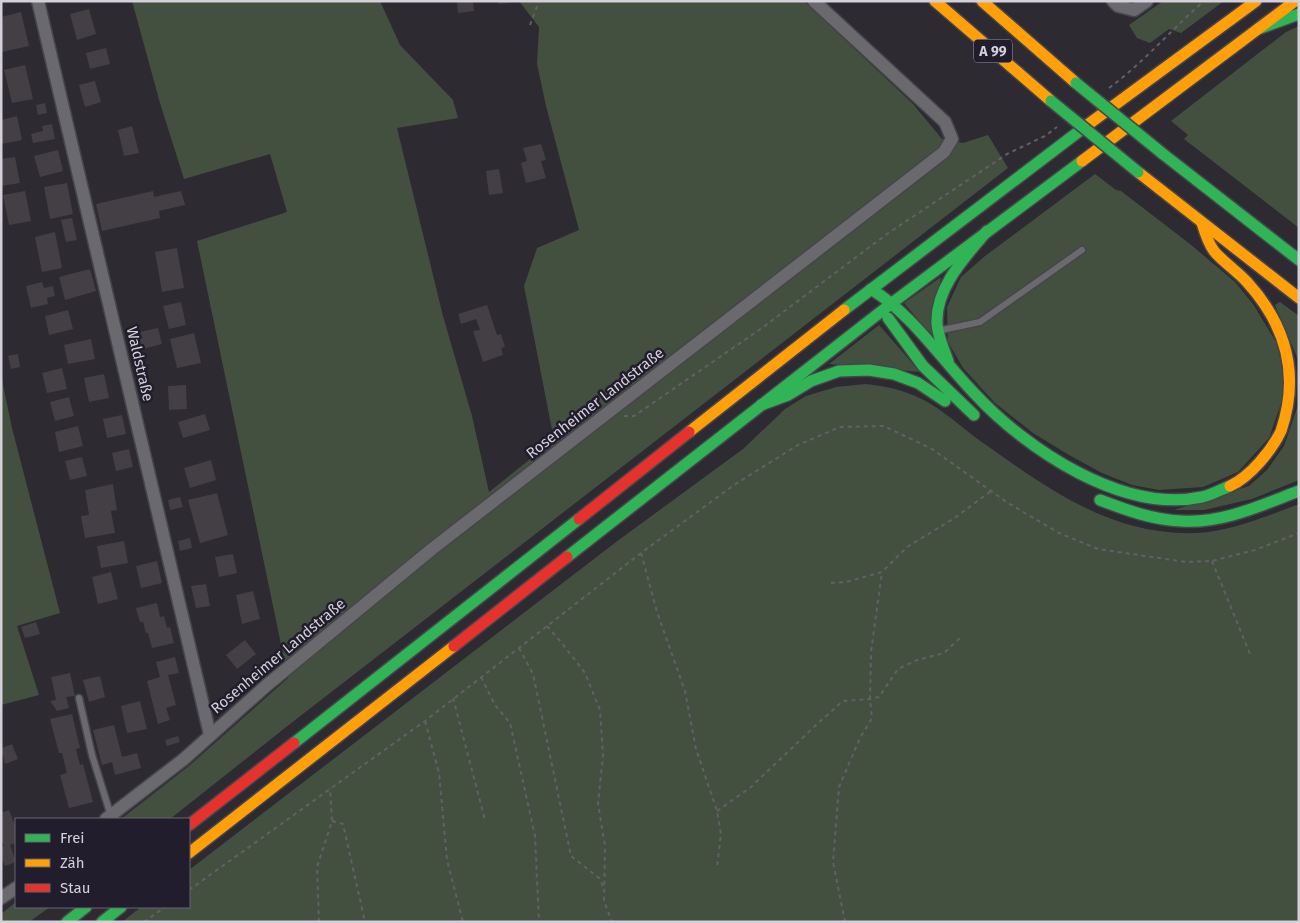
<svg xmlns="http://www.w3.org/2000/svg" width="1300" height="923" viewBox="0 0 1300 923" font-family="'Fira Sans',sans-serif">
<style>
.green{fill:#43503f}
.building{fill:#443f44}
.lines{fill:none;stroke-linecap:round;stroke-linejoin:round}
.lane-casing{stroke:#47454c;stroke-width:9}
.street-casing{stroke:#47454c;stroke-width:15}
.fast-casing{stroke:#47454c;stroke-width:14}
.slow-casing{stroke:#47454c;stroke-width:14}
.jam-casing{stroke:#47454c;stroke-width:14}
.path{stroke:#626066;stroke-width:2;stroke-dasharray:4 4;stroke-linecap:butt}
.lane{stroke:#6a696e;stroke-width:6}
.street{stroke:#6a696e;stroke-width:12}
.fast{stroke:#30b455;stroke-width:11}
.slow{stroke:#ff9f0a;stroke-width:11}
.jam{stroke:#e5322d;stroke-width:11}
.fast-bridge-casing{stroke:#47454c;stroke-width:14;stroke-linecap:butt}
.fast-bridge{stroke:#30b455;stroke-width:11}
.labels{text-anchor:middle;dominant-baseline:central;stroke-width:5;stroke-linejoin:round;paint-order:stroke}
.shield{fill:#221d2c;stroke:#9e9aa6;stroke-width:1}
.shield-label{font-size:14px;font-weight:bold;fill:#d3d0da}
.street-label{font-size:15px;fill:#d3d0da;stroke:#221d2c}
</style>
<rect width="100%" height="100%" fill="#2d2a32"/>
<g class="green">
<polygon points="132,1 380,1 400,45 453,100 458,118 397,128 443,316 472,416 489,492 554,440 524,286 537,248 579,230 546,106 537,64 539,27 519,1 804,1 913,104 942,139 963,143 988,135 1008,168 290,724 170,819 121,819 190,765 288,678 197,241 287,212 270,154 184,179 160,103"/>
<polygon points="1163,1 1224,1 1181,33 1169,29 1150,43 1137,38 1129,25"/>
<polygon points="1299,26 1299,228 1184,139 1188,135 1171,121 1286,32"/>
<polygon points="1095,174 1116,190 1121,191 1190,244 1235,282 1253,304 1276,342 1282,366 1284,395 1269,438 1238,472 1203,487 1159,490 1132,485 1102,473 1069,455 1033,433 995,403 963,368 948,342 947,307 961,277 985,256"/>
<polygon points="941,277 932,336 904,303"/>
<polygon points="1280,302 1299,316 1299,362 1275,305"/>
<polygon points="879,325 920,372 829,364"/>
<polygon points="1,375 12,428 60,613 17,626 39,695 1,705"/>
<path d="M866 384C881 386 896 388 910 394 936 403 957 424 979 440 1047 488 1110 536 1197 533 1232 531 1267 516 1299 504V922H122L141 907H189V870L616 542 743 449 785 409 806 396 836 387Z"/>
<polygon points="1299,402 1299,480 1252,499 1204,510 1174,510 1249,486 1267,470 1284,446"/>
<polygon points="16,902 16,907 50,907 29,922 1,922 1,914"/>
</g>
<g class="building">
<polygon points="457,1 473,1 474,11 458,13"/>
<polygon points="498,1 510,1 510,3 499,4"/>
<polygon points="89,9 96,34 77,40 70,14"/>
<polygon points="21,12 29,46 2,52 1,17"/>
<polygon points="106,48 110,64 90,69 86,53"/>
<polygon points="25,65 33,99 12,103 4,70"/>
<polygon points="95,81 101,102 85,107 79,85"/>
<polygon points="45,103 47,113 38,115 36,105"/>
<polygon points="17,116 22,140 1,144 1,120"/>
<polygon points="52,124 55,139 33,143 31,134 43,131 42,126"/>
<polygon points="132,126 139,153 124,156 118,130"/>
<polygon points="541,144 546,160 541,161 546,178 526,183 521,163 527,161 523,148"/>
<polygon points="58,150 63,171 40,177 34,156"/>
<polygon points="15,157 20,183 1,186 1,159"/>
<polygon points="499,169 503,193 489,195 486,171"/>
<polygon points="67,183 73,214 50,219 44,187"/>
<polygon points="25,191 31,221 9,225 3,195"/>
<polygon points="153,191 154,197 181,191 185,205 159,211 160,218 102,231 96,204"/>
<polygon points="72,218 77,240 66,242 61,220"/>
<polygon points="55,232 62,268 42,272 35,237"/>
<polygon points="177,248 184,288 162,292 155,252"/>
<polygon points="90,269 96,291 65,300 59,277"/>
<polygon points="42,282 44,288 53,286 55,296 47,298 48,304 31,308 26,286"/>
<polygon points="181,302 186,325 169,329 163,306"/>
<polygon points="487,305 497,335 501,334 505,347 501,348 503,355 483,362 473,331 480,330 476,319 461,324 458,314"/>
<polygon points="68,310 73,329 49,335 45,316"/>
<polygon points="158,328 162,344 139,350 135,333"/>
<polygon points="194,333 201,363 177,368 170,339"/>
<polygon points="91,339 95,359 68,364 64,345"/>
<polygon points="18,354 20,367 11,369 8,356"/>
<polygon points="62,368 67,389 47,393 42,373"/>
<polygon points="104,374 109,398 89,402 84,378"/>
<polygon points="186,385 187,409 169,410 168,386"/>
<polygon points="69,397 74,416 55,421 50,402"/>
<polygon points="205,414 210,430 183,438 178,422"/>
<polygon points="122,415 126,434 107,438 103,419"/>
<polygon points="78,426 83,446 59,452 55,432"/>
<polygon points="129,449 133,467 116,471 112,453"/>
<polygon points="82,457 87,476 70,480 65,461"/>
<polygon points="211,460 216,480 190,488 184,468"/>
<polygon points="113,484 117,510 111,511 115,533 85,538 81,516 89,515 85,490"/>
<polygon points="217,493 228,535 200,543 188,500"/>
<polygon points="180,497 183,507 170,510 168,500"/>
<polygon points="190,538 192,548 180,551 178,541"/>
<polygon points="124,541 128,563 101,568 97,546"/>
<polygon points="233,554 237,573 219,577 215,557"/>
<polygon points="157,561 162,583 141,588 136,566"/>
<polygon points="111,572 118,599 98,604 92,577"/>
<polygon points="206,584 210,606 196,608 191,586"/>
<polygon points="253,591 260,619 242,624 236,595"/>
<polygon points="157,603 160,617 164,616 167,628 170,627 174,643 152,648 148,633 146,633 143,622 140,622 136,608"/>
<polygon points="36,622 40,634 25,638 21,627"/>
<polygon points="245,640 256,654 237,669 226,655"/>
<polygon points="175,657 179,673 168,675 176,705 166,708 170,720 158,724 147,681 160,677 156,662"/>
<polygon points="70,673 75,696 66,697 69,708 57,711 50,701 56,700 51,677"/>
<polygon points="100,676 105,697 89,702 83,680"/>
<polygon points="140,701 147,729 127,733 121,706"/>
<polygon points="72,714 80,748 76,749 80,765 83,764 93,802 69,808 60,775 67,773 62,753 59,753 50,719"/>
<polygon points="114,725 122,757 137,753 141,768 115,775 112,762 102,765 93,730"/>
<polygon points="178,736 180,742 167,746 165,740"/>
<polygon points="12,744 18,759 5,764 1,748"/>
<polygon points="9,810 16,828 16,843 10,845 16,862 5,866 1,857 1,847 4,846 1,840 1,813"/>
</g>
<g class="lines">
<defs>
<g id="lane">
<polyline points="942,330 980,322 1082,250"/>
<polyline points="79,698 92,755 111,816"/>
</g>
<g id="street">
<polyline points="38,1 210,735"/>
<polyline points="1113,1 1118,6 1134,10 1147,1"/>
<polyline points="106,819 184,759 267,685 432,549 944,152 952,139 945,122 814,1"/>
<polyline points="1,898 16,888"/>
</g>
<g id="fast">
<polyline points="1258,29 1299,14"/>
<polyline points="1163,154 1299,260"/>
<path d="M871 289C913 315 941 359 975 394 1026 449 1123 514 1202 497 1212 495 1222 489 1230 486"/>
<polyline points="844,310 1086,126"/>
<polyline points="888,318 923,366 974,415"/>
<path d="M948 361C944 349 938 337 937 324 935 288 965 257 987 231"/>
<polyline points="761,405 788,395 811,381 839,371 869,370 894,374 918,383 945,401"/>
<path d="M1100 500C1126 510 1153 520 1181 521 1222 524 1262 505 1299 491"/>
<polyline points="567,557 892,303 1082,161"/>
<polyline points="294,743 579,519"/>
<polyline points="67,922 86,907"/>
<polyline points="102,922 121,907"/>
</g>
<g id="slow">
<polyline points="935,1 1051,101"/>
<polyline points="982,1 1076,83"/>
<polyline points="1086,126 1256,1"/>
<polyline points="1082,161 1295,1"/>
<polyline points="1138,172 1299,298"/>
<path d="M1202 223C1205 233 1208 243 1214 251 1222 261 1237 271 1247 282 1286 325 1300 375 1281 431 1272 450 1250 477 1230 486"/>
<polyline points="689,432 844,310"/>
<polyline points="189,853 454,646"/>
</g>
<g id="jam">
<polyline points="579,519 689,432"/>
<polyline points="454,646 567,557"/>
<polyline points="189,825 294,743"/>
</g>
</defs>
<use href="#lane" class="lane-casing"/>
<use href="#street" class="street-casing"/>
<use href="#fast" class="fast-casing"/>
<use href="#slow" class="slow-casing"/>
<use href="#jam" class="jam-casing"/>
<g class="path">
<polyline points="530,25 539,1"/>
<path d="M1109 88C1143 63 1172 29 1204 1"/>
<polyline points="624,416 634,416 762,328 887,234 1007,154 1045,136 1057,127"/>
<polyline points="641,553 657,612 685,691 696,749 717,811 721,834 717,867"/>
<polyline points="1212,561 1250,654"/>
<polyline points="831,583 846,582 882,572 907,547 953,519 991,491"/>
<polyline points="547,626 561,642 585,673 600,710 603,755 598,804 605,846 604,901 612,922"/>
<polyline points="519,648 533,674 571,856 599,878 604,888"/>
<polyline points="481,677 495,705 510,723 535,836 539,922"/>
<polyline points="453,698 485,820"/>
<polyline points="425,721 439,773 447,860 463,922"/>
<polyline points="717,811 751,787 816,725 843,701 870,699 879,697 898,669 917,660 944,653 960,638"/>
<polyline points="332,821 343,824 365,922"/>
<polyline points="189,890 425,721 641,553 734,485 798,445 840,427 884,426 932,449 1008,503 1059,533 1098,549 1186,562 1212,561 1255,550 1299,533"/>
<polyline points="144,922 165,907"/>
<polyline points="319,922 317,867 332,821 330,788"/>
<polyline points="845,922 833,862 839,787 860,738 872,718 870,699 871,652 882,572"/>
</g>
<use href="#lane" class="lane"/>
<use href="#street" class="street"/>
<use href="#fast" class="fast"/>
<use href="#slow" class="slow"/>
<use href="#jam" class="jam"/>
<defs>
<g id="fast-bridge">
<polyline points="1076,83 1163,154"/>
<polyline points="1051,101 1138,172"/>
</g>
</defs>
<use href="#fast-bridge" class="fast-bridge-casing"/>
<use href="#fast-bridge" class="fast-bridge"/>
</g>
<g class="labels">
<rect class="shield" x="974" y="39.5" width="38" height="23" rx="4"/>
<g class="shield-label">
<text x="993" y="51">A 99</text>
</g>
<g class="street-label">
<text transform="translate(140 364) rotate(77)">Waldstraße</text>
<text transform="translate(595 403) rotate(-38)">Rosenheimer Landstraße</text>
<text transform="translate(278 656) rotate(-40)">Rosenheimer Landstraße</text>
</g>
</g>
<rect width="1300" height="923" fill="none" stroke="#d3d0da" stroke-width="5"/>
<rect x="15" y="818" width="175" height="90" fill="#221d2c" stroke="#696572"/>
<rect x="25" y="834" width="25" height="8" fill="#30b455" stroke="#696572"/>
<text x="60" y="843" font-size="15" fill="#d3d0da">Frei</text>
<rect x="25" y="859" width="25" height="8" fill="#ff9f0a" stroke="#696572"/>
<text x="60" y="868" font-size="15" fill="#d3d0da">Zäh</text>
<rect x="25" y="884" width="25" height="8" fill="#e5322d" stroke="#696572"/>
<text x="60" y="893" font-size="15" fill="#d3d0da">Stau</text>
</svg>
